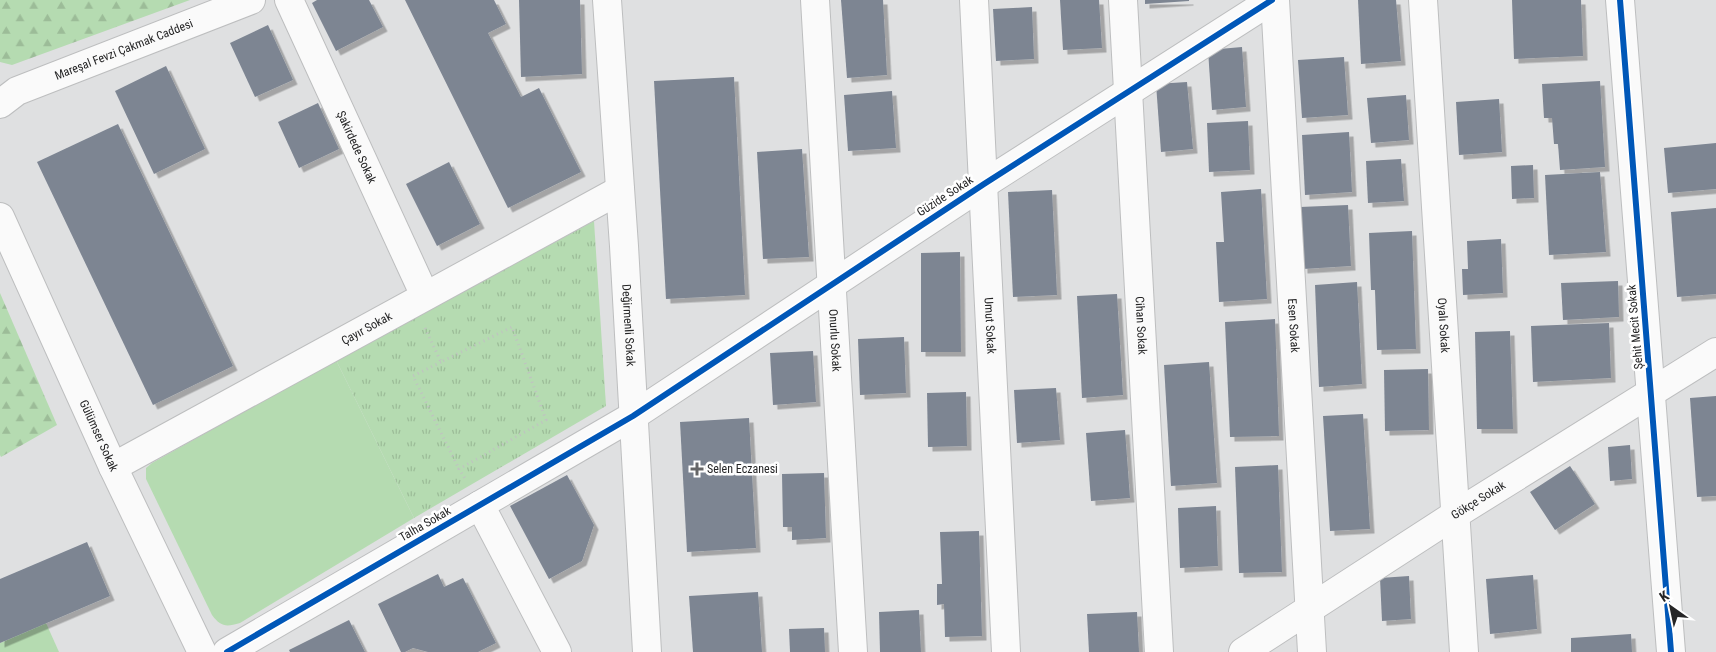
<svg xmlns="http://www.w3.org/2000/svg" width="1716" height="652" viewBox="0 0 1716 652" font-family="'Roboto Condensed',sans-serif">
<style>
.green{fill:#b5dbb1}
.forest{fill:url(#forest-firs)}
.park{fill:url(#park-tufts)}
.building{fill:#7d8592;filter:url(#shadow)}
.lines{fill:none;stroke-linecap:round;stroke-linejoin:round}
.minor-casing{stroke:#bdbebf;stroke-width:30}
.path{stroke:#c0c1c2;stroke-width:3;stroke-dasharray:1 4;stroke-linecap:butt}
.minor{stroke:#fafafa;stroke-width:28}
.cycleway-casing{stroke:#fff;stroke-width:9}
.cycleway{stroke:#0057b8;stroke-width:6}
.poi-dot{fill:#666667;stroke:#fff;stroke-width:2}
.labels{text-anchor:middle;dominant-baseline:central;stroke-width:5;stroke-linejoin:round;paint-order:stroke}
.street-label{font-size:12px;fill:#252526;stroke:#fff}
.poi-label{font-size:12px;fill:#252526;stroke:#fff;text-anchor:start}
</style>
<defs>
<pattern id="forest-firs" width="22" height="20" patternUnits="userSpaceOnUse" patternTransform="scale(1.25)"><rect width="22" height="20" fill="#b5dbb1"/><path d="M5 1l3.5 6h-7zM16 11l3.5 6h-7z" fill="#9cbc98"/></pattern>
<pattern id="park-tufts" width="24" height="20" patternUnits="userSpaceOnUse" patternTransform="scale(1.25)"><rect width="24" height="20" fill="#b5dbb1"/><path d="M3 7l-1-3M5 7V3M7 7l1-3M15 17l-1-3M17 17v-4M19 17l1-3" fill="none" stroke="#9cbc98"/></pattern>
<filter id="shadow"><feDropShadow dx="4.5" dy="4.5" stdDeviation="0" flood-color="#0004"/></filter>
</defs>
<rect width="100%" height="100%" fill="#dfe0e1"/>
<g class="green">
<path d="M336 360 414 518 240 623C226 627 221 627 212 615L146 479V468L152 463Z"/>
<polygon points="46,623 59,652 0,652 0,643"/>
</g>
<g class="forest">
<polygon points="0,0 190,0 12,65 0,62"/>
<polygon points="0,293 57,425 1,457 0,455"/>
</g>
<polygon class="park" points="594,221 606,406 414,518 336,360"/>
<g class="building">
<polygon points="317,0 369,0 383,27 336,51 312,3"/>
<polygon points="405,0 494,0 506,24 488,33 521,97 539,88 581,172 508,208"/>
<polygon points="519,0 580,0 582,74 521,77"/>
<polygon points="841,0 883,0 887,75 847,78"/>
<polygon points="1060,0 1099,0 1102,48 1063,50"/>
<polygon points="1145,0 1189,0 1189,1 1145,4"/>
<polygon points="1358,0 1396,0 1401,61 1361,64"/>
<polygon points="1512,0 1581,0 1583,56 1514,59"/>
<polygon points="1032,7 1034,59 996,61 993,9"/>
<polygon points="268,25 293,80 255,97 230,43"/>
<polygon points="1242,47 1246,107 1212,110 1208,50"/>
<polygon points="1344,57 1348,115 1302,118 1298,60"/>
<polygon points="166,66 205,149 154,174 115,91"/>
<polygon points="734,77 745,295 666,299 654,81"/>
<polygon points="1600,81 1605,167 1560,170 1558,144 1554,144 1552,118 1544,118 1542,84"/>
<polygon points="1187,82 1193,149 1161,152 1156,84"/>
<polygon points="892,91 896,148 848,151 844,95"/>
<polygon points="1406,95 1409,140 1371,143 1367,98"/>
<polygon points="1499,99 1502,152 1459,155 1456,102"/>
<polygon points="318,103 339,149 299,168 278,122"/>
<polygon points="1248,121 1250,170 1209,172 1207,123"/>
<polygon points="118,124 233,366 153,405 37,162"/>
<polygon points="1349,132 1352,192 1305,195 1302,135"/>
<polygon points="1716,143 1716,189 1668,193 1664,148"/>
<polygon points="802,149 809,257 763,259 757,152"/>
<polygon points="1401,159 1404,201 1368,203 1366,161"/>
<polygon points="449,162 480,224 437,246 406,184"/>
<polygon points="1533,165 1534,198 1512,199 1511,166"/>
<polygon points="1600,172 1606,252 1549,255 1545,175"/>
<polygon points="1261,189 1267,299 1219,302 1216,242 1224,242 1221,192"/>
<polygon points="1052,190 1057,295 1013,297 1008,192"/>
<polygon points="1348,205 1351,266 1303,269 1300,207"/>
<polygon points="1716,208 1716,294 1677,297 1671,212"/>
<polygon points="1412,231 1416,349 1377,350 1375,290 1371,290 1369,233"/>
<polygon points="1501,239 1503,293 1463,295 1462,269 1468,269 1467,241"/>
<polygon points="960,252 961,352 921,352 921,253"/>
<polygon points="1618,281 1619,317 1563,320 1561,283"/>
<polygon points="1357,282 1362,384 1319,387 1315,285"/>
<polygon points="1117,294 1123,395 1082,398 1077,296"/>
<polygon points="1275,319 1279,436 1230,437 1225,322"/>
<polygon points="1609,323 1611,378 1533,382 1531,326"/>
<polygon points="1510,331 1513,429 1477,429 1475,332"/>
<polygon points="904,337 906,393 860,395 858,339"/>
<polygon points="813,351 816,402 773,405 770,353"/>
<polygon points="1209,362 1217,483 1171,486 1164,365"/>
<polygon points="1428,369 1429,430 1385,431 1384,370"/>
<polygon points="1056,388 1060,440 1017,443 1014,390"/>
<polygon points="966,392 967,446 928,447 927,393"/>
<polygon points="1716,396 1716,496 1697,497 1690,398"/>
<polygon points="1363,414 1370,529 1330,531 1323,416"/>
<polygon points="749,418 756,548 687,552 680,422"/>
<polygon points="1125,430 1130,498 1091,501 1086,433"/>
<polygon points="1630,445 1632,479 1610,481 1608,447"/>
<polygon points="1278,465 1282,572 1239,573 1235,467"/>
<polygon points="1570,466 1595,504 1555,530 1530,492"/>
<polygon points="824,473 826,538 792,540 792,527 783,527 782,474"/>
<polygon points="567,475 594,525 582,561 549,579 510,506"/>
<polygon points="1216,506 1218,566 1180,568 1178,508"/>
<polygon points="979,531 982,636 945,637 944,604 937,605 937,584 942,584 940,532"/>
<polygon points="87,542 110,596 0,643 0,579"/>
<polygon points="438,574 444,587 463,578 496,643 478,652 428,652 413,648 405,652 401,652 378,604"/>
<polygon points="1533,575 1537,629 1490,634 1486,579"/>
<polygon points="1409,576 1411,619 1382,621 1380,578"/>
<polygon points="758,592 762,652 693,652 689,596"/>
<polygon points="919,610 921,652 880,652 879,612"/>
<polygon points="1137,612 1139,652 1089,652 1087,614"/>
<polygon points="349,620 365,652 290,652 289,650"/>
<polygon points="824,628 825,652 790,652 789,629"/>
<polygon points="1631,634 1632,652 1571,652 1571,638"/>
</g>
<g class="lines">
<defs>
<g id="minor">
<path id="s1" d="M289 0 425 296"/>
<path id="s2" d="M607 0 624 246 647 652"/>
<path id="s3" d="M815 0 853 652"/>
<path id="s4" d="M974 0 1006 652"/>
<path id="s5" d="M1123 0 1159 652"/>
<path id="s6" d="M1275 0 1312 652"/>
<path id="s7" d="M1423 0 1464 652"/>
<polyline points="1620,0 1671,652"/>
<path id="s8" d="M0 104 17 91 251 0"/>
<path id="s9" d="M0 217 113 467 202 652"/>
<path id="s10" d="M113 467 620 190"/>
<polyline points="480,505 557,652"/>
<polyline points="227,652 633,416 984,184 1272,0"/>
<path id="s11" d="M1243 652 1456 514 1716 352"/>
</g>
</defs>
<use href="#minor" class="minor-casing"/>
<g class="path">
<polyline points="425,328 441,362 512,327 546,420 459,469 466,480"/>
<polyline points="441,362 413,376 459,469"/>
</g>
<use href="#minor" class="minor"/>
<defs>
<g id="cycleway">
<polyline points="1620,0 1671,652"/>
<polyline points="227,652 633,416 984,184 1272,0"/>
</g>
</defs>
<use href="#cycleway" class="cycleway-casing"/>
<use href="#cycleway" class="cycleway"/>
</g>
<path class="poi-dot" d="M694.5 461.5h5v5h5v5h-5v5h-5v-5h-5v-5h5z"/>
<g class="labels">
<g class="street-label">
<text stroke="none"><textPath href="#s8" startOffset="136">Mareşal Fevzi Çakmak Caddesi</textPath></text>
<text stroke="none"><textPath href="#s1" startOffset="162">Şakirdede Sokak</textPath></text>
<text transform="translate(945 196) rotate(-33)">Güzide Sokak</text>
<text stroke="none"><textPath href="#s2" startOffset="326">Değirmenli Sokak</textPath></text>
<text stroke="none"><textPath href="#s4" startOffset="326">Umut Sokak</textPath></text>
<text stroke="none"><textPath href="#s5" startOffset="326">Cihan Sokak</textPath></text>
<text stroke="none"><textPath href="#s6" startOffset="326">Esen Sokak</textPath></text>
<text stroke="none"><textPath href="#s7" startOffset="326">Oyalı Sokak</textPath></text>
<text transform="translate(1635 327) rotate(-95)">Şehit Mecit Sokak</text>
<text stroke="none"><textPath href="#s10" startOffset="289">Çayır Sokak</textPath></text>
<text stroke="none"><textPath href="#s3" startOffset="341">Onurlu Sokak</textPath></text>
<text stroke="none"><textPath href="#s9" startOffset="240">Gülümser Sokak</textPath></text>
<text stroke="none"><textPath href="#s11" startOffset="280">Gökçe Sokak</textPath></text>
<text transform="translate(425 524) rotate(-30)">Talha Sokak</text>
</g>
<g class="poi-label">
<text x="707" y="469">Selen Eczanesi</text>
</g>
</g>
<g transform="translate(1671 607) rotate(327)" stroke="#ffffff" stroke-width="4" paint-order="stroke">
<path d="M0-4L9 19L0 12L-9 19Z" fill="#252526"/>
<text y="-8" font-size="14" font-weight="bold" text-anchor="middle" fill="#252526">K</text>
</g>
</svg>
